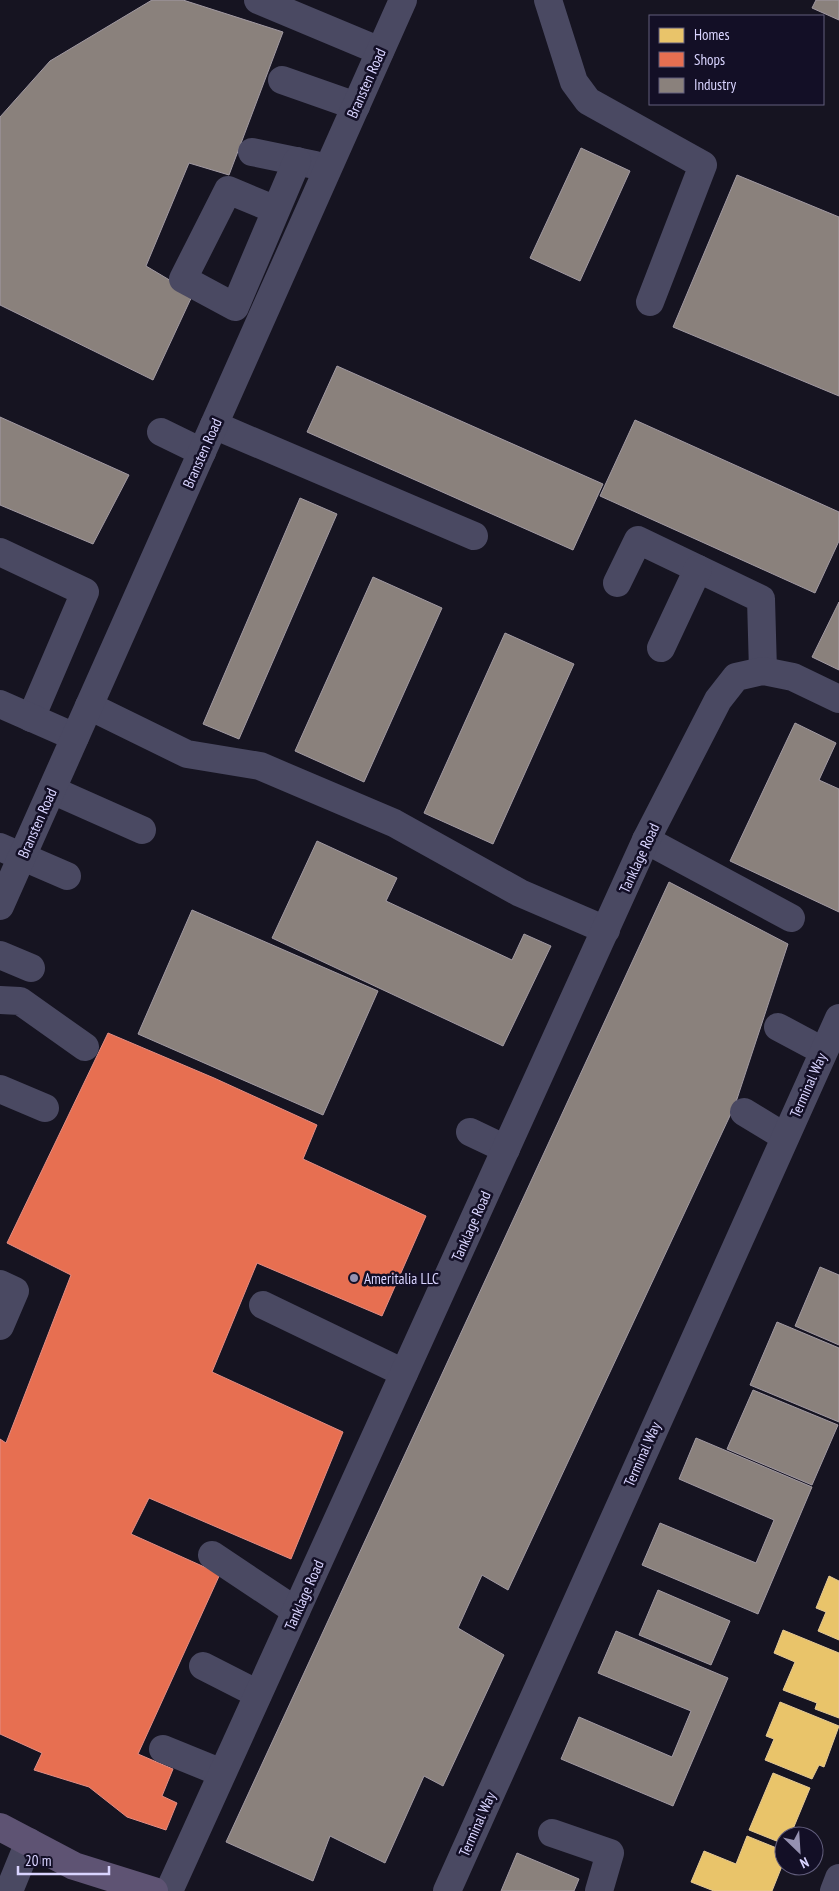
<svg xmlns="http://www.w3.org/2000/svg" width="839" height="1891" viewBox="0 0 839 1891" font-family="'PT Sans Narrow',sans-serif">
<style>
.homes{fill:#e9c46a;stroke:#e4c997}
.shops{fill:#e76f51;stroke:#e38d85}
.industry{fill:#8a817c;stroke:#a29aa3}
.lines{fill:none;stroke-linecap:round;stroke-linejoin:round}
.minor{stroke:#4a4962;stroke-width:28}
.major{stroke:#5e5373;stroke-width:28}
.poi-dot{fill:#9591b1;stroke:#130f26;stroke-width:2}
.labels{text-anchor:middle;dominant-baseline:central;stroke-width:5;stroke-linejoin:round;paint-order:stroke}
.street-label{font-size:15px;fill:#d9d4ff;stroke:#130f26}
.poi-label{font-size:15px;fill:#d9d4ff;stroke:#130f26;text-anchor:start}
</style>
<rect width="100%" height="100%" fill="#161421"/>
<g class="homes">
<polygon points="829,1576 839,1581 839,1640 818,1631 826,1612 816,1608"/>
<polygon points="783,1630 839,1653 839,1718 815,1709 817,1703 783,1690 795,1662 774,1653"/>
<polygon points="780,1702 839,1726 824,1767 819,1765 812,1779 765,1760 774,1739 766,1736"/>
<polygon points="773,1773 810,1788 793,1829 799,1832 797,1836 784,1836 784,1844 749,1830"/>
<polygon points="747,1836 784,1851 784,1861 772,1891 714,1891 691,1882 704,1851 736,1864"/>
</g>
<polygon class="shops" points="108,1033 214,1078 317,1125 303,1159 426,1216 382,1316 257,1263 212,1372 343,1432 291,1559 149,1498 131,1534 220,1574 138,1754 173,1769 162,1796 177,1803 166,1830 127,1817 89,1787 34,1770 42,1753 0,1734 0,1439 6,1443 71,1275 7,1243"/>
<g class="industry">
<polygon points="152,0 183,0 283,32 229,175 189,163 146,266 193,294 153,380 0,305 0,117 50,61"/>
<polygon points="816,0 839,0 839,20 812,8"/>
<polygon points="581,148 630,171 580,281 530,258"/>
<polygon points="737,175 839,217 839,396 673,327"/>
<polygon points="337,366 603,484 573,550 307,432"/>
<polygon points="0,417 129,475 93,544 0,505"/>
<polygon points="635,420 839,512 839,541 815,593 600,496"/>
<polygon points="300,498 337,514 239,739 203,724"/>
<polygon points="373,577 442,608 364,782 295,751"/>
<polygon points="839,602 839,670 812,657"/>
<polygon points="505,633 574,664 493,844 424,813"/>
<polygon points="795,723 836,743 819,780 839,789 839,912 730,861"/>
<polygon points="317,841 397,878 386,901 512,960 524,934 551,946 503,1046 272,938"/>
<polygon points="669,882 788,944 735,1105 508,1590 482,1575 458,1628 504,1655 443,1786 424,1776 385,1863 330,1836 313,1881 226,1842"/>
<polygon points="192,910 378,991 323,1115 138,1034"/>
<polygon points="820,1267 839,1275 839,1345 795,1326"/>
<polygon points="777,1322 839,1348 839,1422 750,1385"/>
<polygon points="753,1390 838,1425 812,1485 727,1449"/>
<polygon points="696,1438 812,1487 758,1614 642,1565 660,1523 756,1563 774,1520 679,1479"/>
<polygon points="658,1590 730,1621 711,1665 639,1635"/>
<polygon points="616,1631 728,1678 673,1806 561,1759 579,1717 672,1757 691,1711 598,1673"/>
<polygon points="517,1853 579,1879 574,1891 501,1891"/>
</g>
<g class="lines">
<g class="minor">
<polyline points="258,0 380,51"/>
<polyline points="548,0 574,82 588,101 703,165 650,302"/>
<polyline points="282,80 356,106"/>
<polyline points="252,152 315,165"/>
<polyline points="276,210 228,190 183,279 235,307 297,161"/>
<polyline points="214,425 474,536"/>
<polyline points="161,432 202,452"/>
<polyline points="0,552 85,592 31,718"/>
<polyline points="617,583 638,540 761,599 763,671"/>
<polyline points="661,648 698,569"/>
<polyline points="0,704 75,737"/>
<polyline points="89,706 187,754 260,766 394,823 520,893 606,930"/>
<polyline points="52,790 142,830"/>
<polyline points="646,840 791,918"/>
<polyline points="0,847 67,876"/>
<polyline points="0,906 403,0"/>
<polyline points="0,955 31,968"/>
<polyline points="0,1000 20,1001 85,1047"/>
<polyline points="778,1027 823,1051"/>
<polyline points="0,1089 45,1108"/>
<polyline points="744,1112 785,1137"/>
<polyline points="470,1132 506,1149"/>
<polyline points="0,1284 15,1291 0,1326"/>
<polyline points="263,1305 404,1373"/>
<polyline points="212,1555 296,1611"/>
<polyline points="203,1666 258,1694"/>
<polyline points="163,1749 222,1773"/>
<polyline points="552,1833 610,1853 599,1891"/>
<polyline points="9,1891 29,1842"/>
<polyline points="169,1891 646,840 718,700 736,677 763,671 793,677 839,699"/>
<polyline points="447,1891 839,1018"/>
<polyline points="834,1891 839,1878"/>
</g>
<polyline class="major" points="0,1827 74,1866 154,1891"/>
</g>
<circle class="poi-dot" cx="354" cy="1278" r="5"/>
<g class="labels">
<g class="street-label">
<text transform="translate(366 83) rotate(-66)">Bransten Road</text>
<text transform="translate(202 453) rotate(-66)">Bransten Road</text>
<text transform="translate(37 823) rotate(-66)">Bransten Road</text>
<text transform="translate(639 858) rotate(-65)">Tanklage Road</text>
<text transform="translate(808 1085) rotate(-66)">Terminal Way</text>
<text transform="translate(471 1226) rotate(-66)">Tanklage Road</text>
<text transform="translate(642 1454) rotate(-66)">Terminal Way</text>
<text transform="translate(304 1595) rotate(-66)">Tanklage Road</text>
<text transform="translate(477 1824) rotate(-66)">Terminal Way</text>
</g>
<g class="poi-label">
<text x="364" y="1278">Ameritalia LLC</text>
</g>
</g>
<rect x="649" y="15" width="175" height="90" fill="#130f26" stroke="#625e7d"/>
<rect x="659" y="28" width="25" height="15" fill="#e9c46a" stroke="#625e7d"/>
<text x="694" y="40" font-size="15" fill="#d9d4ff">Homes</text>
<rect x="659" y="52" width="25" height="15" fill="#e76f51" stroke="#625e7d"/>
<text x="694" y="65" font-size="15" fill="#d9d4ff">Shops</text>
<rect x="659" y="78" width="25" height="15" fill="#8a817c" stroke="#625e7d"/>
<text x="694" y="90" font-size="15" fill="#d9d4ff">Industry</text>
<g transform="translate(799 1851) rotate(155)"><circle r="24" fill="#130f26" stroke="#625e7d"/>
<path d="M0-4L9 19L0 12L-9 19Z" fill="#9591b1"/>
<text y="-8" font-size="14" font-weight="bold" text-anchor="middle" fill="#d9d4ff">N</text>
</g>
<path d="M18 1866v8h91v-8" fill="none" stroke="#d9d4ff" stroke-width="2.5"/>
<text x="25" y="1866" font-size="15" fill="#d9d4ff" stroke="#130f26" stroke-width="4" paint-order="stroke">20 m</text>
</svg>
